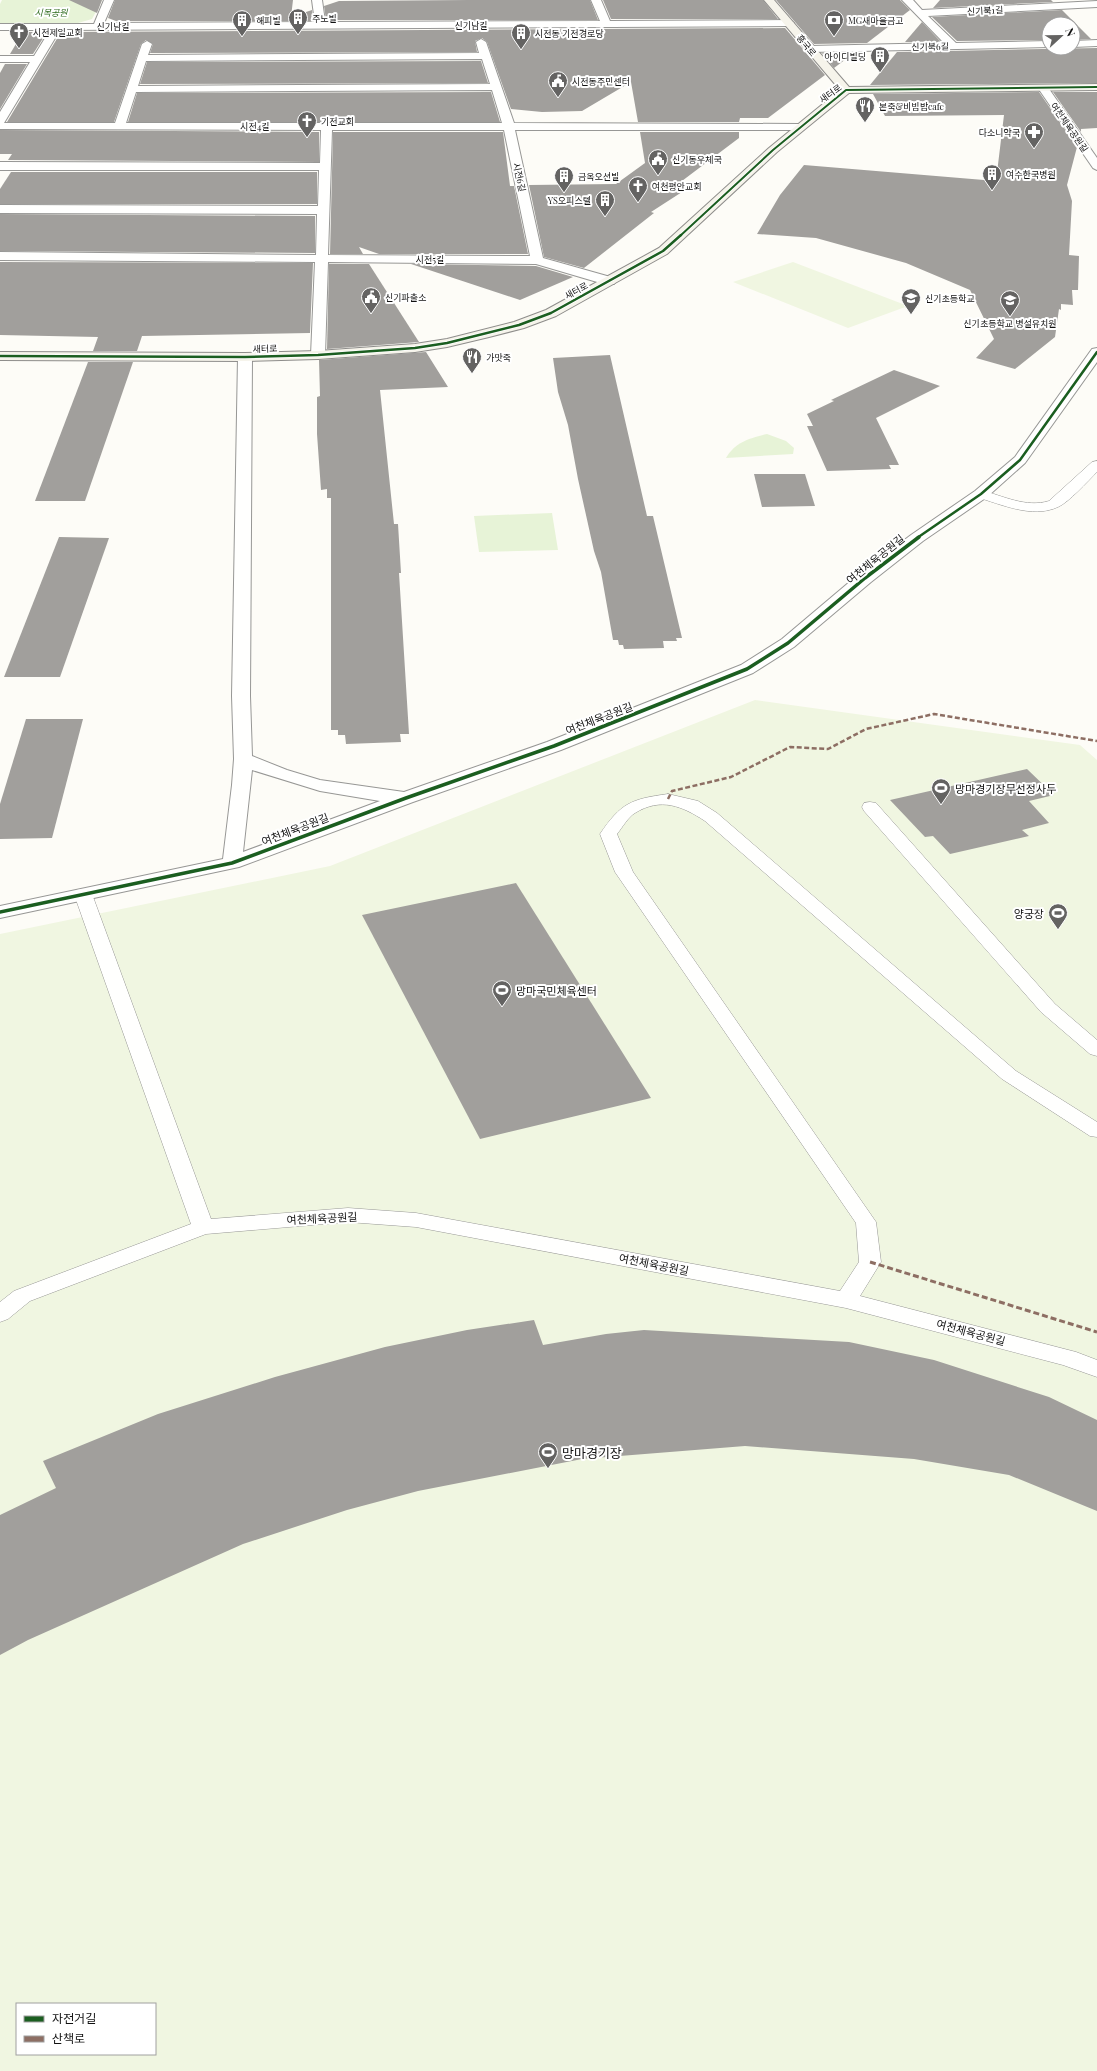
<svg xmlns="http://www.w3.org/2000/svg" width="1097" height="2071" viewBox="0 0 1097 2071" font-family="'Playfair Display','Noto Sans KR',serif">
<style>
.green{fill:#e7f3d7}
.pitch{fill:#f0f6e1;fill-rule:evenodd}
.building{fill:#a19f9c}
.lines{fill:none;stroke-linecap:round;stroke-linejoin:round}
.lane-casing{stroke:#979795;stroke-width:1}
.street-casing{stroke:#979795;stroke-width:2}
.secondary-casing{stroke:#8e8d8b;stroke-width:2}
.lane{fill:#fffffe;fill-rule:evenodd}
.street{fill:#fffffe;fill-rule:evenodd}
.secondary{fill:#f6f4eb;fill-rule:evenodd}
.quiet-far1{stroke:#8d6e63;stroke-width:2.5;stroke-dasharray:5 2.5;stroke-linecap:butt}
.quiet{stroke:#8d6e63;stroke-width:3;stroke-dasharray:6 3;stroke-linecap:butt}
.cycleway-far2-casing{stroke:#fff;stroke-width:3.5}
.cycleway-far1-casing{stroke:#fff;stroke-width:4}
.cycleway-casing{stroke:#fff;stroke-width:5.5}
.cycleway-far2{stroke:#1b5e20;stroke-width:2}
.cycleway-far1{stroke:#1b5e20;stroke-width:2.5}
.cycleway{stroke:#1b5e20;stroke-width:3.5}
.labels{text-anchor:middle;dominant-baseline:central;stroke-width:4;stroke-linejoin:round;paint-order:stroke}
.far-street-label{font-size:9px;fill:#111;stroke:#fff}
.far-park-label{font-size:9px;font-style:italic;fill:#2f6b1f;stroke:#fff}
.far-poi-label{font-size:9px;fill:#111;stroke:#fff;text-anchor:start}
.street-label{font-size:11px;fill:#111;stroke:#fff}
.poi-label{font-size:11px;fill:#111;stroke:#fff;text-anchor:start}
.near-poi-label{font-size:13px;fill:#111;stroke:#fff;text-anchor:start}
</style>
<rect width="100%" height="100%" fill="#fdfcf7"/>
<g class="green">
<polygon points="2,0 102,0 92,19 78,23 0,24 0,4"/>
<path d="M767 434 786 441 794 448 793 454 726 458C735 442 750 438 767 434Z"/>
<polygon points="552,513 558,550 479,552 474,516"/>
</g>
<g class="pitch">
<polygon points="793,262 908,306 848,328 733,282"/>
<path d="M755 700 1080 745 1097 760V2071H0V934L330 866ZM17 2004H155V2054H17Z"/>
</g>
<g class="building">
<polygon points="69,0 102,0 97,13"/>
<polygon points="115,0 293,0 291,17 312,10 313,21 116,21 108,18"/>
<polygon points="468,0 590,0 598,20 326,20 324,6 339,1"/>
<polygon points="603,0 763,0 778,19 611,19"/>
<polygon points="776,0 900,0 910,10 867,43 814,44"/>
<polygon points="940,0 1051,0 1053,2 933,8"/>
<polygon points="1062,10 1091,39 1073,40 1073,24 1049,24 1049,40 957,41 932,17"/>
<polygon points="922,22 941,42 905,42"/>
<polygon points="785,28 825,75 768,118 740,118 739,122 638,122 631,82 582,111 542,112 511,109 487,42 482,38 475,41 477,52 150,53 153,44 146,40 141,44 114,122 7,122 61,32"/>
<polygon points="23,32 47,32 33,54 10,54"/>
<polygon points="1097,48 1097,83 870,85 897,52"/>
<polygon points="822,53 854,53 834,68"/>
<polygon points="481,61 488,83 140,84 147,62"/>
<polygon points="5,64 27,64 0,109 0,73"/>
<polygon points="491,92 500,122 128,122 137,93"/>
<polygon points="1039,92 1077,147 1067,185 1072,201 1069,255 1079,256 1078,290 1072,290 1073,305 1061,304 1061,310 1059,309 1055,337 1015,369 976,358 994,339 970,290 906,263 816,238 757,234 780,195 804,165 996,181 1004,115 885,116 873,94"/>
<polygon points="1053,92 1097,92 1097,128 1081,129 1081,132"/>
<polygon points="0,130 319,132 319,162 8,160 12,154 0,154"/>
<polygon points="333,132 503,132 510,186 514,186 528,254 379,254 359,247 363,254 330,254"/>
<polygon points="640,132 739,132 739,138 670,190 682,192 651,212 654,213 584,268 544,257 529,185 616,184 645,163"/>
<polygon points="11,172 317,172 317,204 0,204 0,189"/>
<polygon points="0,214 315,216 315,253 0,251"/>
<polygon points="0,262 313,263 310,333 142,336 137,351 93,351 98,337 0,335"/>
<polygon points="329,264 369,264 419,342 327,349"/>
<polygon points="411,264 536,266 573,277 520,300"/>
<polygon points="426,352 448,387 380,390 394,524 398,524 401,573 399,573 409,734 400,734 401,742 346,744 345,735 338,735 338,730 331,730 331,498 327,498 327,489 321,490 317,434 317,397 320,396 319,360"/>
<polygon points="610,355 647,516 653,516 682,638 676,638 677,641 663,641 664,648 624,649 623,645 619,645 618,640 613,640 601,572 594,551 578,479 568,425 558,392 553,358"/>
<polygon points="88,362 133,362 85,501 35,501"/>
<polygon points="894,370 940,386 876,418 899,465 889,465 891,469 827,471 807,426 813,426 807,414 834,401 831,400"/>
<polygon points="754,474 805,474 815,506 762,507"/>
<polygon points="59,537 109,538 60,677 4,677"/>
<polygon points="26,719 83,719 52,838 0,839 0,804"/>
<polygon points="1027,769 1054,795 1029,801 1049,823 1022,830 1029,836 950,854 933,836 925,837 890,800"/>
<polygon points="516,883 651,1098 480,1139 362,915"/>
<polygon points="534,1320 543,1345 606,1334 644,1330 849,1342 934,1360 1049,1397 1097,1420 1097,1511 1009,1475 914,1459 745,1446 582,1459 418,1491 347,1510 243,1544 28,1640 0,1655 0,1515 56,1488 43,1461 158,1414 275,1377 385,1347 467,1330"/>
</g>
<g class="lines">
<defs>
<g id="lane">
<path d="M1097 461V472C1088 481 1068 503 1058 507 1032 519 1001 504 976 497L974 494 981 490C1003 496 1026 508 1049 501L1092 462Z"/>
<path d="M668 794 698 801 717 813 1016 1071 1097 1122V1137L1090 1136 1002 1079 705 821C682 806 661 797 635 813 628 817 622 828 617 834L633 872 876 1222 881 1262 860 1296 1076 1352 1097 1360V1377L1063 1365 846 1308 416 1227 348 1222 206 1234 30 1301 8 1319 0 1322V1302L14 1291 191 1224 74 894 77 890 83 889 89 890 92 894 211 1219 348 1208 416 1213 840 1291 859 1262 856 1223 615 872 600 834C621 803 631 799 668 794Z"/>
<polygon points="870,802 876,803 1055,1004 1097,1040 1097,1056 1090,1054 1041,1012 864,811 862,807 864,803"/>
</g>
<g id="street">
<path d="M104 0H114L104 23 315 22 312 0H322L325 22 600 21 591 0H601L610 21 789 20 794 23 789 26 60 30 4 123H115L142 44 147 41 152 44 148 55 479 53 476 42 481 39 486 42 514 123 799 124 805 127 799 130H515L543 258 614 278 616 281 614 284H604L536 264 328 262 325 355 323 358H313L311 355 315 262 0 260V252L316 255 317 214 0 213V205L318 206 319 170H0V162L320 163 321 130 0 129V112L30 62H0V56H34L50 30H0V24H94ZM482 59 490 84 138 86 146 61ZM492 90 502 123H126L136 92ZM332 130H504L530 256 328 255Z"/>
<polygon points="902,0 913,0 922,10 1097,1 1097,7 928,16 956,43 1049,41 1049,47 810,52 805,49 810,46 944,43"/>
<polygon points="1097,40 1097,46 1073,47 1073,41"/>
<polygon points="1043,85 1047,86 1097,158 1097,170 1093,168 1038,88"/>
<path d="M1097 348V362L1025 463 987 497 923 541 871 582 794 647 753 673 561 750 413 802 239 867 0 918V906L223 859 232 785 234 759 232 696 238 357 240 354H250L252 357 250 696 252 756 287 770 320 780 404 792 547 742 741 665 782 639 859 574 911 535 975 491 1015 457 1092 349ZM252 770 320 791 380 801 243 852Z"/>
</g>
<polygon id="secondary" points="764,0 774,0 849,87 1097,84 1097,90 849,93 777,152 667,254 556,316 524,328 489,337 447,347 415,352 318,359 245,361 0,360 0,352 245,353 318,351 415,344 447,339 514,322 546,310 659,248 769,148 840,90"/>
</defs>
<use href="#lane" class="lane-casing"/>
<use href="#street" class="street-casing"/>
<use href="#secondary" class="secondary-casing"/>
<use href="#lane" class="lane"/>
<use href="#street" class="street"/>
<use href="#secondary" class="secondary"/>
<polyline class="quiet-far1" points="668,799 672,791 731,777 790,747 828,749 866,729 934,714 1097,741"/>
<polyline class="quiet" points="870,1262 1097,1332"/>
<defs>
<polyline id="cycleway-far2" points="680,236 773,150 846,90 1097,87"/>
<g id="cycleway-far1">
<polyline points="0,356 245,357 318,355 415,348 447,343 519,325 551,313 663,251 681,235"/>
<polyline points="917,538 981,494 1020,460 1097,352"/>
</g>
<polyline id="cycleway" points="0,912 232,863 406,798 554,746 747,669 788,643 865,578 919,537"/>
</defs>
<use href="#cycleway-far2" class="cycleway-far2-casing"/>
<use href="#cycleway-far1" class="cycleway-far1-casing"/>
<use href="#cycleway" class="cycleway-casing"/>
<use href="#cycleway-far2" class="cycleway-far2"/>
<use href="#cycleway-far1" class="cycleway-far1"/>
<use href="#cycleway" class="cycleway"/>
</g>
<defs>
<symbol id="building-pin" viewBox="-11 -11 22 30"><path d="M0 17L-7.5 6A9.5 9.5 0 1 1 7.5 6Z" fill="#646362" stroke="#fff"/><path d="M-4-6H4V6H1V3H-1V6H-4ZM-2.5-4.3h1.7v1.8h-1.7ZM.8-4.3h1.7v1.8H.8ZM-2.5-1h1.7V.8h-1.7ZM.8-1h1.7V.8H.8Z" fill="#fff"/></symbol>
<symbol id="bank-pin" viewBox="-11 -11 22 30"><path d="M0 17L-7.5 6A9.5 9.5 0 1 1 7.5 6Z" fill="#646362" stroke="#fff"/><path d="M-6-4H6V4H-6ZM0-2.3a2.3 2.3 0 1 0 0 4.6a2.3 2.3 0 1 0 0-4.6Z" fill="#fff"/></symbol>
<symbol id="church-pin" viewBox="-11 -11 22 30"><path d="M0 17L-7.5 6A9.5 9.5 0 1 1 7.5 6Z" fill="#646362" stroke="#fff"/><path d="M-1.2-6h2.4v3.5h3.3v2.4h-3.3V6h-2.4V-.1h-3.3v-2.4h3.3Z" fill="#fff"/></symbol>
<symbol id="civic-pin" viewBox="-11 -11 22 30"><path d="M0 17L-7.5 6A9.5 9.5 0 1 1 7.5 6Z" fill="#646362" stroke="#fff"/><path d="M-.6-6.5H3V-4.5H.6V-3L4-1V1h2V6H-6V1h2V-1L-.6-3ZM-1.2 2.5V6h2.4V2.5Z" fill="#fff"/></symbol>
<symbol id="restaurant-pin" viewBox="-11 -11 22 30"><path d="M0 17L-7.5 6A9.5 9.5 0 1 1 7.5 6Z" fill="#646362" stroke="#fff"/><path d="M-5-6h1v4h1v-4h1v4h1v-4h1v5L-1.5 .5V6h-2V.5L-5-1ZM5-6V6H3V1.5H1.5Q1.5-4 5-6Z" fill="#fff"/></symbol>
<symbol id="pharmacy-pin" viewBox="-11 -11 22 30"><path d="M0 17L-7.5 6A9.5 9.5 0 1 1 7.5 6Z" fill="#646362" stroke="#fff"/><path d="M-2-6h4v4h4v4h-4v4h-4v-4h-4v-4h4Z" fill="#fff"/></symbol>
<symbol id="school-pin" viewBox="-11 -11 22 30"><path d="M0 17L-7.5 6A9.5 9.5 0 1 1 7.5 6Z" fill="#646362" stroke="#fff"/><path d="M0-5L7-2L0 1L-7-2ZM-4 1L0 2.5L4 1V4Q0 6-4 4Z" fill="#fff"/></symbol>
<symbol id="stadium-pin" viewBox="-11 -11 22 30"><path d="M0 17L-7.5 6A9.5 9.5 0 1 1 7.5 6Z" fill="#646362" stroke="#fff"/><path d="M0-5a6.5 5 0 1 0 0 10a6.5 5 0 1 0 0-10ZM-3.5-1.8h7v3.6h-7Z" fill="#fff"/></symbol>
</defs>
<g fill-rule="evenodd">
<use href="#building-pin" x="287" y="7" width="22" height="30"/>
<use href="#building-pin" x="231" y="9" width="22" height="30"/>
<use href="#bank-pin" x="823" y="9" width="22" height="30"/>
<use href="#church-pin" x="8" y="21" width="22" height="30"/>
<use href="#building-pin" x="510" y="22" width="22" height="30"/>
<use href="#building-pin" x="869" y="45" width="22" height="30"/>
<use href="#civic-pin" x="547" y="70" width="22" height="30"/>
<use href="#restaurant-pin" x="854" y="95" width="22" height="30"/>
<use href="#church-pin" x="296" y="110" width="22" height="30"/>
<use href="#pharmacy-pin" x="1023" y="121" width="22" height="30"/>
<use href="#civic-pin" x="647" y="148" width="22" height="30"/>
<use href="#building-pin" x="981" y="163" width="22" height="30"/>
<use href="#building-pin" x="553" y="165" width="22" height="30"/>
<use href="#church-pin" x="627" y="175" width="22" height="30"/>
<use href="#building-pin" x="594" y="189" width="22" height="30"/>
<use href="#civic-pin" x="360" y="286" width="22" height="30"/>
<use href="#school-pin" x="900" y="287" width="22" height="30"/>
<use href="#school-pin" x="999" y="289" width="22" height="30"/>
<use href="#restaurant-pin" x="461" y="346" width="22" height="30"/>
<use href="#stadium-pin" x="930" y="777" width="22" height="30"/>
<use href="#stadium-pin" x="1047" y="902" width="22" height="30"/>
<use href="#stadium-pin" x="491" y="979" width="22" height="30"/>
<use href="#stadium-pin" x="537" y="1441" width="22" height="30"/>
</g>
<g class="labels">
<g class="far-street-label">
<text transform="translate(985 10) rotate(-3)">신기북1길</text>
<text x="471" y="25">신기남길</text>
<text x="113" y="26">신기남길</text>
<text transform="translate(807 45) rotate(50)">흥국로</text>
<text transform="translate(930 46) rotate(-1)">신기북6길</text>
<text transform="translate(830 93) rotate(-36)">새터로</text>
<text x="255" y="126">시전4길</text>
<text transform="translate(1070 127) rotate(55)">여천체육공원길</text>
<text transform="translate(520 177) rotate(78)">시전6길</text>
<text x="430" y="259">시전5길</text>
<text transform="translate(576 290) rotate(-29)">새터로</text>
<text transform="translate(265 348) rotate(-2)">새터로</text>
</g>
<g class="far-park-label">
<text x="51" y="12">시목공원</text>
</g>
<g class="far-poi-label">
<text x="312" y="18">주노빌</text>
<text x="256" y="20">해피빌</text>
<text x="848" y="20">MG새마을금고</text>
<text x="33" y="32">시전제일교회</text>
<text x="535" y="33">시전동 기전경로당</text>
<text x="866" y="56" text-anchor="end">아이디빌딩</text>
<text x="572" y="81">시전동주민센터</text>
<text x="879" y="106">본죽&amp;비빔밥cafe</text>
<text x="321" y="121">기전교회</text>
<text x="1020" y="132" text-anchor="end">다소니약국</text>
<text x="672" y="159">신기동우체국</text>
<text x="1006" y="174">여수한국병원</text>
<text x="578" y="176">금옥오션빌</text>
<text x="652" y="186">여천평안교회</text>
<text x="591" y="200" text-anchor="end">YS오피스텔</text>
<text x="385" y="297">신기파출소</text>
<text x="925" y="298">신기초등학교</text>
<text x="1010" y="323" text-anchor="middle">신기초등학교 병설유치원</text>
<text x="486" y="357">가맛죽</text>
</g>
<g class="street-label">
<text transform="translate(875 559) rotate(-39)">여천체육공원길</text>
<text transform="translate(599 718) rotate(-21)">여천체육공원길</text>
<text transform="translate(295 829) rotate(-21)">여천체육공원길</text>
<text transform="translate(322 1218) rotate(-3)">여천체육공원길</text>
<text transform="translate(654 1264) rotate(11)">여천체육공원길</text>
<text transform="translate(971 1332) rotate(15)">여천체육공원길</text>
</g>
<g class="poi-label">
<text x="955" y="788">망마경기장무선정사두</text>
<text x="1044" y="913" text-anchor="end">양궁장</text>
<text x="516" y="990">망마국민체육센터</text>
</g>
<g class="near-poi-label">
<text x="562" y="1452">망마경기장</text>
</g>
</g>
<rect x="16" y="2003" width="140" height="52" fill="#ffffff" stroke="#a0a0a0"/>
<rect x="24" y="2016" width="20" height="6" fill="#1b5e20" stroke="#a0a0a0"/>
<text x="52" y="2023" font-size="12" fill="#111111">자전거길</text>
<rect x="24" y="2036" width="20" height="6" fill="#8d6e63" stroke="#a0a0a0"/>
<text x="52" y="2043" font-size="12" fill="#111111">산책로</text>
<g transform="translate(1061 36) rotate(68)"><circle r="19" fill="#ffffff" stroke="#a0a0a0"/>
<path d="M0-3L7 15L0 10L-7 15Z" fill="#646362"/>
<text y="-6" font-size="11" font-weight="bold" text-anchor="middle" fill="#111111">N</text>
</g>
</svg>
